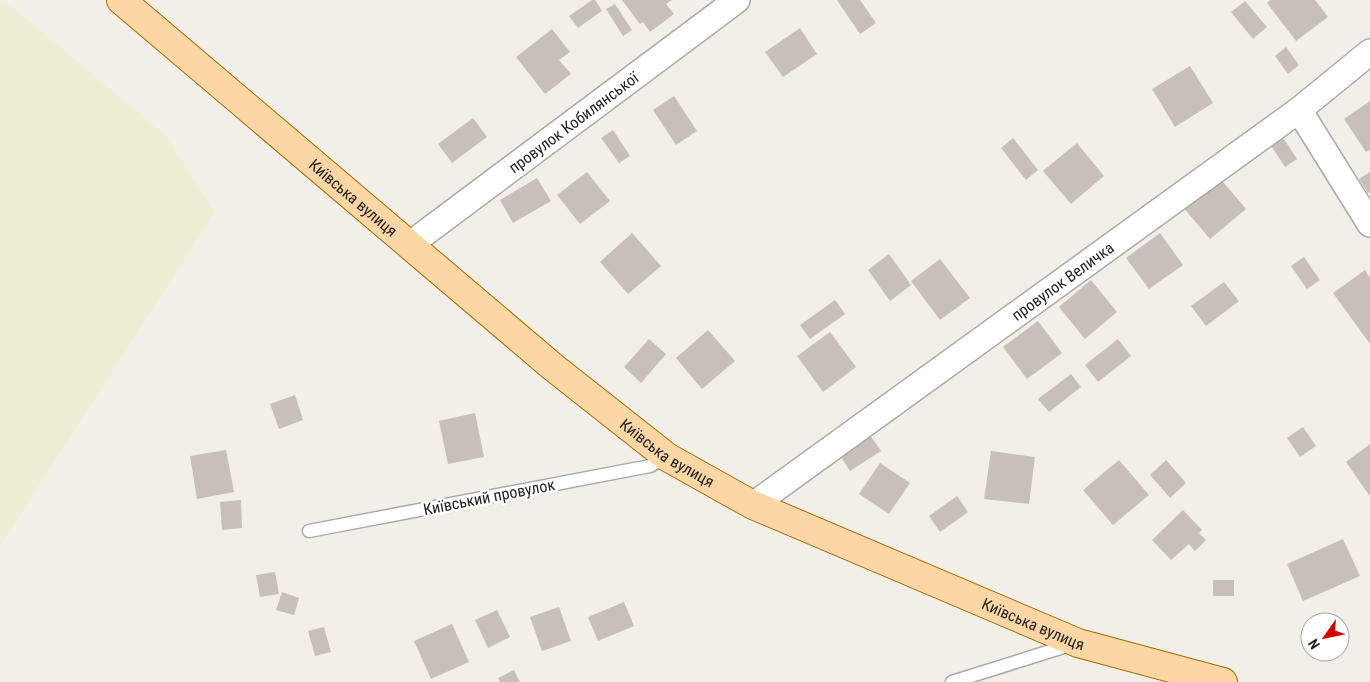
<svg xmlns="http://www.w3.org/2000/svg" width="1370" height="682" viewBox="0 0 1370 682" font-family="'Roboto Condensed',sans-serif">
<style>
.farmland{fill:#eef0d5}
.building{fill:#c7bfb8}
.lines{fill:none;stroke-linecap:round;stroke-linejoin:round}
.lane-casing{stroke:#a9a9a9;stroke-width:15}
.street-casing{stroke:#a9a9a9;stroke-width:28}
.primary-casing{stroke:#a06b00;stroke-width:30}
.lane{stroke:#fff;stroke-width:12}
.street{stroke:#fff;stroke-width:25}
.primary{stroke:#fcd6a4;stroke-width:28}
.labels{text-anchor:middle;dominant-baseline:central;stroke-width:5;stroke-linejoin:round;paint-order:stroke}
.street-label{font-size:16px;fill:#222;stroke:#fff}
</style>
<rect width="100%" height="100%" fill="#f2efe9"/>
<polygon class="farmland" points="0,2 12,7 165,135 215,212 0,546"/>
<g class="building">
<polygon points="592,0 595,0 602,11 578,28 569,16"/>
<polygon points="622,0 672,0 666,4 674,14 650,32 643,22 640,24"/>
<polygon points="837,0 860,0 876,23 860,34"/>
<polygon points="1271,0 1315,0 1328,17 1296,41 1267,3"/>
<polygon points="1245,1 1267,27 1253,39 1231,12"/>
<polygon points="615,4 632,30 623,36 606,9"/>
<polygon points="800,28 817,54 783,77 765,52"/>
<polygon points="552,29 570,52 559,60 571,74 545,94 516,57"/>
<polygon points="1286,47 1299,65 1288,74 1275,56"/>
<polygon points="1190,66 1213,103 1175,127 1152,89"/>
<polygon points="674,96 697,131 676,145 653,110"/>
<polygon points="1370,101 1370,150 1366,152 1344,119"/>
<polygon points="473,118 487,137 452,163 438,144"/>
<polygon points="613,130 630,156 619,163 601,138"/>
<polygon points="1282,136 1297,159 1285,167 1270,144"/>
<polygon points="1013,138 1038,170 1026,180 1001,148"/>
<polygon points="1077,143 1104,176 1071,204 1043,171"/>
<polygon points="587,172 610,201 580,224 557,195"/>
<polygon points="1370,172 1370,192 1368,193 1359,179"/>
<polygon points="1218,176 1246,209 1210,239 1182,206"/>
<polygon points="537,178 551,201 513,223 500,200"/>
<polygon points="632,233 661,266 628,294 600,262"/>
<polygon points="1160,233 1183,265 1149,289 1126,258"/>
<polygon points="889,254 911,285 890,301 868,270"/>
<polygon points="1304,257 1320,280 1307,289 1291,266"/>
<polygon points="940,259 970,298 940,320 911,281"/>
<polygon points="1365,270 1370,278 1370,344 1333,293"/>
<polygon points="1091,280 1117,312 1085,339 1059,307"/>
<polygon points="1224,282 1239,301 1206,326 1191,306"/>
<polygon points="835,300 845,314 810,339 800,325"/>
<polygon points="1038,321 1062,353 1027,379 1003,347"/>
<polygon points="708,330 735,361 702,389 676,358"/>
<polygon points="830,332 856,367 823,392 797,356"/>
<polygon points="649,339 666,354 641,383 624,367"/>
<polygon points="1118,339 1131,356 1098,382 1085,365"/>
<polygon points="1071,374 1081,387 1049,412 1038,399"/>
<polygon points="295,395 303,420 279,429 270,404"/>
<polygon points="475,413 484,457 448,464 439,421"/>
<polygon points="1303,427 1316,446 1300,457 1287,438"/>
<polygon points="865,428 881,451 850,471 835,448"/>
<polygon points="1370,444 1370,494 1369,495 1346,462"/>
<polygon points="226,450 234,492 197,499 190,456"/>
<polygon points="991,451 1035,457 1029,504 984,499"/>
<polygon points="1119,460 1149,495 1113,525 1083,490"/>
<polygon points="1166,460 1186,483 1170,498 1150,475"/>
<polygon points="880,463 910,483 889,514 859,494"/>
<polygon points="957,496 968,512 940,532 929,516"/>
<polygon points="241,500 242,528 222,530 220,502"/>
<polygon points="1183,510 1202,530 1199,533 1206,540 1195,551 1189,544 1171,560 1152,540"/>
<polygon points="1343,539 1360,576 1303,601 1287,564"/>
<polygon points="275,572 279,594 260,597 256,575"/>
<rect x="1213" y="580" width="21" height="16"/>
<polygon points="282,592 299,598 294,615 276,610"/>
<polygon points="624,602 634,626 598,641 588,617"/>
<polygon points="559,607 571,641 542,651 530,617"/>
<polygon points="497,610 510,637 488,648 475,620"/>
<polygon points="452,624 469,662 431,679 414,641"/>
<polygon points="324,627 331,652 315,656 308,631"/>
<polygon points="514,670 520,682 500,682 498,678"/>
</g>
<g class="lines">
<defs>
<g id="lane">
<polyline points="309,531 650,466 667,457"/>
<polyline points="952,682 1073,644"/>
</g>
<g id="street">
<polyline points="1299,110 1370,224"/>
<path id="s1" d="M409 245 737 0"/>
<path id="s2" d="M753 505 1299 110 1370 52"/>
</g>
<g id="primary">
<path id="s3" d="M121 0 553 367 667 457 753 505 1078 643 1223 682"/>
</g>
</defs>
<use href="#lane" class="lane-casing"/>
<use href="#street" class="street-casing"/>
<use href="#primary" class="primary-casing"/>
<use href="#lane" class="lane"/>
<use href="#street" class="street"/>
<use href="#primary" class="primary"/>
</g>
<g class="labels">
<g class="street-label">
<text stroke="none"><textPath href="#s1" startOffset="205">провулок Кобилянської</textPath></text>
<text stroke="none"><textPath href="#s3" startOffset="305">Київська вулиця</textPath></text>
<text stroke="none"><textPath href="#s2" startOffset="382">провулок Величка</textPath></text>
<text stroke="none"><textPath href="#s3" startOffset="710">Київська вулиця</textPath></text>
<text transform="translate(489 497) rotate(-11)">Київський провулок</text>
<text stroke="none"><textPath href="#s3" startOffset="1115">Київська вулиця</textPath></text>
</g>
</g>
<g transform="translate(1325 637) rotate(237)"><circle r="24" fill="#ffffff" stroke="#a7a7a7"/>
<path d="M0-4L9 19L0 12L-9 19Z" fill="#d40000"/>
<text y="-8" font-size="14" font-weight="bold" text-anchor="middle" fill="#222222">N</text>
</g>
</svg>
